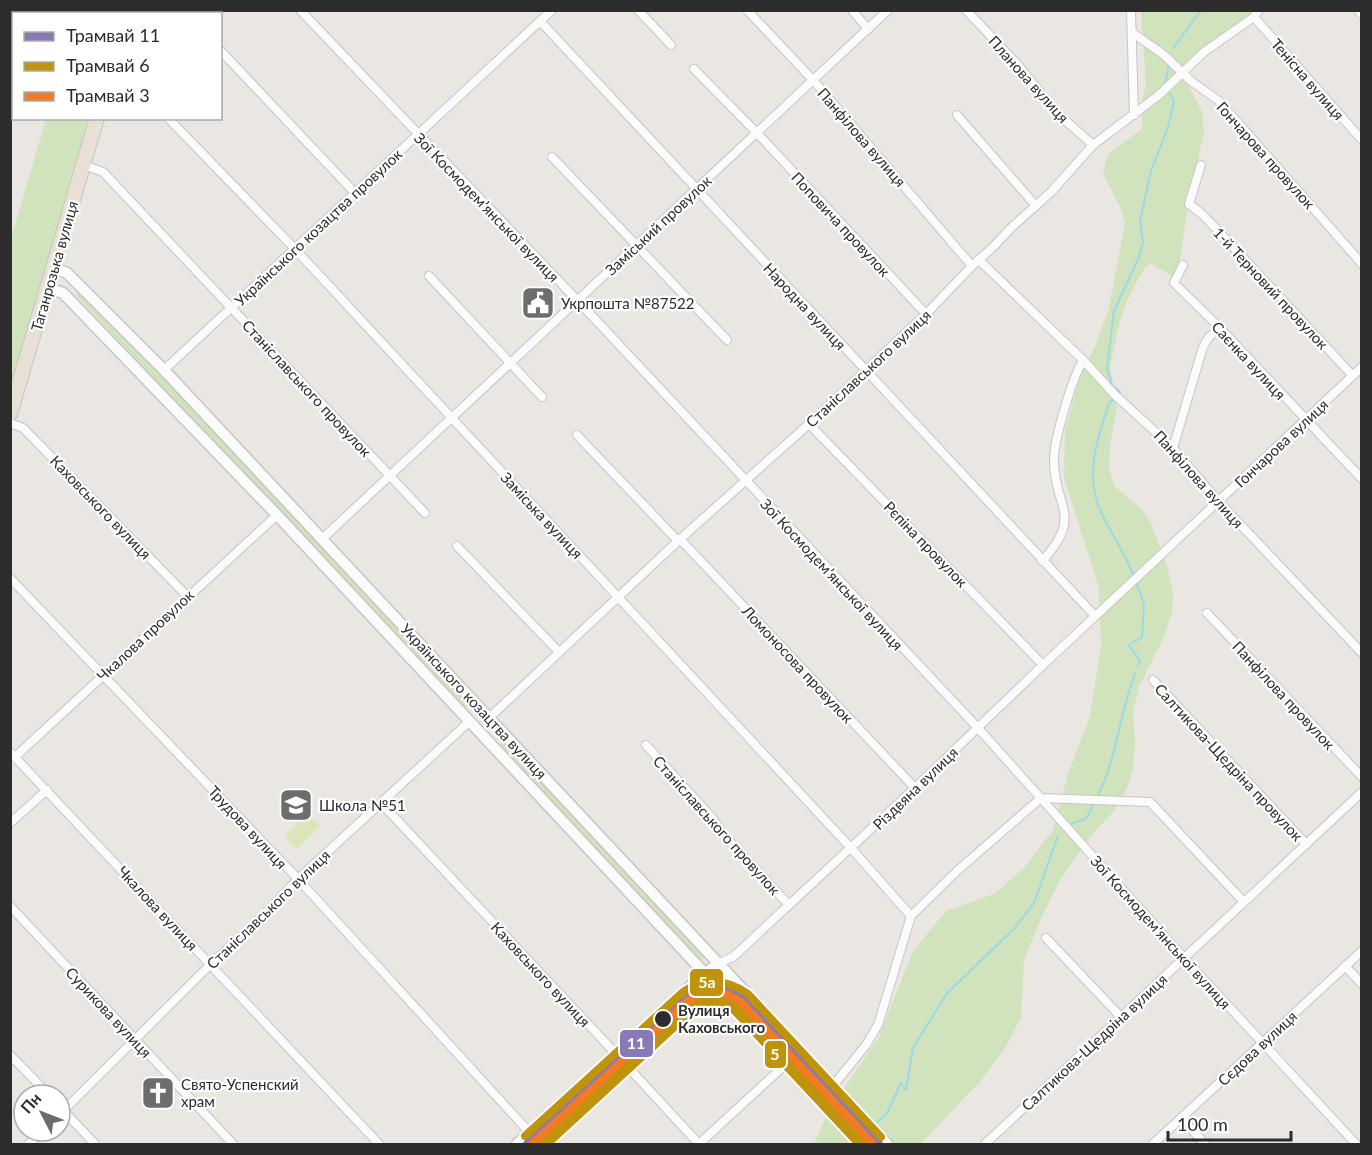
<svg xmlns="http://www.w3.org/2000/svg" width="1372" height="1155" viewBox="0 0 1372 1155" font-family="Lato,sans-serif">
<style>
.green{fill:#d0e3bd}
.pitch{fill:#dbe7bb}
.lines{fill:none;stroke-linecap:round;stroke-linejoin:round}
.stream{stroke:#9adae7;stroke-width:2}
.minor-casing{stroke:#c6c5c5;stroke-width:10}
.tertiary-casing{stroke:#c6c5c5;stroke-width:13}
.trunk-casing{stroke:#c6c4c2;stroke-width:16}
.minor{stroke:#fcfbfb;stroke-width:8}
.tertiary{stroke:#fcfbfb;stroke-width:10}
.trunk{stroke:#e8dfd5;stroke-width:14}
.tram-1-casing{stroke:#fff;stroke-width:12}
.tram-2-casing{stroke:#fff;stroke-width:12}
.tram-3-casing{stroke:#fff;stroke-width:12}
.tram-4-casing{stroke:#fff;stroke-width:12}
.tram-5-casing{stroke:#fff;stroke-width:12}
.tram-1{stroke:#897ab7;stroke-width:8}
.tram-2{stroke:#c0930d;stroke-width:8}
.tram-3{stroke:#f37b24;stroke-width:8}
.tram-4{stroke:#c0930d;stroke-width:8}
.tram-5{stroke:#c0930d;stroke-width:8}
.stop-dot{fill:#2c2c2c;stroke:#fff;stroke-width:2}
.labels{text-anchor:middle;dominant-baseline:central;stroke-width:4.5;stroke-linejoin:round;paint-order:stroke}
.street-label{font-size:15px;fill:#2c2c2c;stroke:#fff}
.poi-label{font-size:15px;fill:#2c2c2c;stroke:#fff;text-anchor:start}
.stop-label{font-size:15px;font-weight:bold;fill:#2c2c2c;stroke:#fff;text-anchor:start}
.line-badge{stroke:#fff;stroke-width:2}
.badge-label{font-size:16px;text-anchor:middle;font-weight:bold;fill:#fff}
</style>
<rect width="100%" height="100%" fill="#eae6e2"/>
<g class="green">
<polygon points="1141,11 1260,11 1187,65 1184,77 1202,112 1204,131 1188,205 1178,272 1172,276 1151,264 1146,266 1130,294 1120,320 1110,366 1117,408 1110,446 1109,468 1114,486 1143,510 1151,523 1168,569 1173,593 1172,611 1165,635 1139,687 1133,712 1135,742 1133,769 1127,788 1113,812 1090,837 1061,878 1039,923 1024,960 1021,1017 1005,1048 978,1084 920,1144 891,1144 842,1091 878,1039 913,951 946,911 994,894 1023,869 1053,830 1068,774 1090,716 1101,646 1099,588 1064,478 1065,430 1081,373 1095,347 1109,308 1125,223 1121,209 1103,173 1108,154 1142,129 1142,99 1146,86"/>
<polygon points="46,119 91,119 11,388 11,239"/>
<polygon points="83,289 471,702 464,710 76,295"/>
<polygon points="506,739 707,954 699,962 497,747"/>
<polygon points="750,1001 883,1144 867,1144 742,1009"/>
<polygon points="829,1110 861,1144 814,1144"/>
</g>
<polygon class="pitch" points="308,813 320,826 296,849 284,836"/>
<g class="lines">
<g class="stream">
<polyline points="1174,47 1201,10"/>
<polyline points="1165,85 1169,64"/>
<polyline points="1120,392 1112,385 1107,368 1114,311 1139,257 1143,242 1140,221 1151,171 1168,127 1174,101 1170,94"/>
<path d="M1112 401 1109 404C1098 437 1086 470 1098 505 1108 530 1125 552 1134 577"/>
<polyline points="1136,582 1144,604 1142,637 1129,645 1140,661 1138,666"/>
<path d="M1097 797C1117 759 1119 714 1135 674"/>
<polyline points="1072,823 1086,819 1095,802"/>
<polyline points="877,1123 887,1113 901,1083 906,1090 913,1048 947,993 1014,929 1034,903 1058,836"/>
<polyline points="865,1134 866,1133"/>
</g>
<defs>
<g id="minor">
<polyline points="183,10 186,14"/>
<polyline points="300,10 577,300 978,728 1184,958 1356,1144"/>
<polyline points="638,10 671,45"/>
<polyline points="747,10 813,80 972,266"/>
<polyline points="852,10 868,29"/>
<polyline points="966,10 1018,65 1056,112 1093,145"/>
<polyline points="1131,10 1134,115"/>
<polyline points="1358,10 1362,15"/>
<polyline points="1254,17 1362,140"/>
<polyline points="540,21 1095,616"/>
<polyline points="1133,33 1164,55 1191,81 1219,101 1362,264"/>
<polyline points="220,50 355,193"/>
<polyline points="694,69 757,133 926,314"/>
<polyline points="957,115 1036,206"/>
<polyline points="168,118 295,249 851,848 911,916"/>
<polyline points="552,157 727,340"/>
<polyline points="84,165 103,172 425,513"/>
<polyline points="1201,165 1189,204 1203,215 1224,237 1352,375"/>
<polyline points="979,260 1083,360 1115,395 1173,448 1218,501 1362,653"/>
<polyline points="1183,265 1174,283 1220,328 1362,479"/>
<polyline points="429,276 542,397"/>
<polyline points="164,370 552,10"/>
<polyline points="10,423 23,428 187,596"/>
<polyline points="809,424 1043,665"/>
<polyline points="577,435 678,541"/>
<polyline points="1173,448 1203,347 1209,337 1220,328"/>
<polyline points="322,539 888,10"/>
<polyline points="680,539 915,788"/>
<polyline points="457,546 559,652"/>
<path d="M1042 561C1085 515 1053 507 1054 458 1055 436 1072 379 1083 360"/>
<polyline points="10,578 298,879 530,1133"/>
<polyline points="1207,613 1362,777"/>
<polyline points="1153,680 1306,844"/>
<polyline points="489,718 678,541 809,424 926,314 972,266 993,247 1012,227 1051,192 1093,145 1159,95 1204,52 1254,17 1259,10"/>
<polyline points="646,745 714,820 722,833 789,905"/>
<polyline points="10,752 379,1144"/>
<polyline points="15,757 277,515"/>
<polyline points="1041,798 1150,802 1244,902"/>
<polyline points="382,804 616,1054"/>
<polyline points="10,823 47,790"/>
<polyline points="10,906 233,1144"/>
<polyline points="1046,938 1121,1017"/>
<polyline points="719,963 733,957 915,788 1043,665 1362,367"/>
<polyline points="1345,966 1362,984"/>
<polyline points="10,1055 49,1095"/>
<polyline points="627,1066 699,1144"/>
<polyline points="833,1086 866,1045 878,1025 911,916 957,871 1041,798"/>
<polyline points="60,1107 95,1144"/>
<polyline points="60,1114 211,964 252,927 298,879 470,721"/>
<polyline points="1181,1118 1205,1144"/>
<polyline points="29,1144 43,1131"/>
<polyline points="699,1144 788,1062"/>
<polyline points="985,1144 1362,792"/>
<polyline points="1153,1144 1362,951"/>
</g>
<g id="tertiary">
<polyline points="53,268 67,273 164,370 887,1144"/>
<polyline points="48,288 63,293 277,515 864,1144"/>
<polyline points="517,1144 705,973 719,963"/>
<polyline points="542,1144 716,984 726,971"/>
</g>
<g id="trunk">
<polyline points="128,14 129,10"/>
<polyline points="10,414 97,118"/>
</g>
</defs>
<use href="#minor" class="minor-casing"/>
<use href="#tertiary" class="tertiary-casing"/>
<use href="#trunk" class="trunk-casing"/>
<use href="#minor" class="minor"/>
<use href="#tertiary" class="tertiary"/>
<use href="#trunk" class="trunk"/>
<defs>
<path id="tram-1" d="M527 1144 686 998C707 985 723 984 744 998L879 1144"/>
<path id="tram-2" d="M542 1144 692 1006C709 996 721 995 737 1006L865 1144"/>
<path id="tram-3" d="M532 1144 689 1000C708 988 723 990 741 1002L873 1144"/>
<path id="tram-4" d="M547 1144 695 1008C709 1000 721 1001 734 1010L859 1144"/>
<path id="tram-5" d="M525 1136 683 992C705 977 726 979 748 994L881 1137"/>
</defs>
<use href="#tram-1" class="tram-1-casing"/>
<use href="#tram-2" class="tram-2-casing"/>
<use href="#tram-3" class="tram-3-casing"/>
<use href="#tram-4" class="tram-4-casing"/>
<use href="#tram-5" class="tram-5-casing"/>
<use href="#tram-1" class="tram-1"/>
<use href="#tram-2" class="tram-2"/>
<use href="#tram-3" class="tram-3"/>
<use href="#tram-4" class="tram-4"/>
<use href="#tram-5" class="tram-5"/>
</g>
<defs>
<symbol id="civic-square" viewBox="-11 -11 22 22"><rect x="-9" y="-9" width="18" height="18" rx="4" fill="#6e6d6c" stroke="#fff"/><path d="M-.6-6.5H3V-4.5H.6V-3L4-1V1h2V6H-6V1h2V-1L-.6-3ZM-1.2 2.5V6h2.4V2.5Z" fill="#fff"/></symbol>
<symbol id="school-square" viewBox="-11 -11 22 22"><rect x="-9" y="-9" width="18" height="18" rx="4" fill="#6e6d6c" stroke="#fff"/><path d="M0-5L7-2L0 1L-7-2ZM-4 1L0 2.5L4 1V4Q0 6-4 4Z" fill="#fff"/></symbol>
<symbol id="church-square" viewBox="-11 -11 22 22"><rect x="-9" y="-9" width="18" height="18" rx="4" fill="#6e6d6c" stroke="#fff"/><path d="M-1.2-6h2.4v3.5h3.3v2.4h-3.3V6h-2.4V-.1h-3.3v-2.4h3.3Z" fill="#fff"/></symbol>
</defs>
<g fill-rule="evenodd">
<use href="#civic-square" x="519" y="284" width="38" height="38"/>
<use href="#school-square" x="277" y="786" width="38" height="38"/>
<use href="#church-square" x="139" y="1074" width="38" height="38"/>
</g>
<circle class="stop-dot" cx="663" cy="1019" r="9"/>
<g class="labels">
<g class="street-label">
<text transform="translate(1029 79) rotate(48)">Планова вулиця</text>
<text transform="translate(1308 79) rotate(49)">Тенісна вулиця</text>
<text transform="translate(862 137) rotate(49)">Панфілова вулиця</text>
<text transform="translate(1266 155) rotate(48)">Гончарова провулок</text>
<text transform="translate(487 207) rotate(46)">Зої Космодем’янської вулиця</text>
<text transform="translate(841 224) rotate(47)">Поповича провулок</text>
<text transform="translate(658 225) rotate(-43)">Заміський провулок</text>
<text transform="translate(318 227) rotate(-43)">Українського козацтва провулок</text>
<text transform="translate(54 266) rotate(-74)">Таганрозька вулиця</text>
<text transform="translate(1271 288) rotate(47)">1-й Терновий провулок</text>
<text transform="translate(805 306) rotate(47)">Народна вулиця</text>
<text transform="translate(1249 360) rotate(47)">Саєнка вулиця</text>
<text transform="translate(868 368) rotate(-43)">Станіславського вулиця</text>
<text transform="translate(307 388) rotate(47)">Станіславського провулок</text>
<text transform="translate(1281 443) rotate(-43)">Гончарова вулиця</text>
<text transform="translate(1199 479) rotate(48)">Панфілова вулиця</text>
<text transform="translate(101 507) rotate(46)">Каховського вулиця</text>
<text transform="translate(542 515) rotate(47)">Заміська вулиця</text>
<text transform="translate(926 544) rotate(46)">Рєпіна провулок</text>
<text transform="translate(832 574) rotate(47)">Зої Космодем’янської вулиця</text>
<text transform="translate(145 635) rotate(-43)">Чкалова провулок</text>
<text transform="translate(798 664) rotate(47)">Ломоносова провулок</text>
<text transform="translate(1284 695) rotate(47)">Панфілова провулок</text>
<text transform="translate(474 701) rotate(47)">Українського козацтва вулиця</text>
<text transform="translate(1229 762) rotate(47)">Салтикова-Щедріна провулок</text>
<text transform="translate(915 788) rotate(-44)">Різдвяна вулиця</text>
<text transform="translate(717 825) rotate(48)">Станіславського провулок</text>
<text transform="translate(248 827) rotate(47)">Трудова вулиця</text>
<text transform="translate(158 908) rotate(47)">Чкалова вулиця</text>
<text transform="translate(268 909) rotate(-44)">Станіславського вулиця</text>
<text transform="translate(1161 932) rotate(48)">Зої Космодем’янської вулиця</text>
<text transform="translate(541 974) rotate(47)">Каховського вулиця</text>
<text transform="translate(109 1012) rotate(47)">Сурикова вулиця</text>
<text transform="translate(1094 1042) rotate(-43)">Салтикова-Щедріна вулиця</text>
<text transform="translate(1257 1048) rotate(-43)">Сєдова вулиця</text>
</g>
<g class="poi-label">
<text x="561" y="303">Укрпошта №87522</text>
<text x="319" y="805">Школа №51</text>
<text x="181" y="1084">Свято-Успенский<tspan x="181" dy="17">храм</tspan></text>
</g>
<g class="stop-label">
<text x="678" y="1010">Вулиця<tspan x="678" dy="17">Каховського</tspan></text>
</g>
</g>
<g class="line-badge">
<rect x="689" y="968" width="35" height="29" rx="6" fill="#c0930d"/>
<rect x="619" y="1029" width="35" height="29" rx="6" fill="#897ab7"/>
<rect x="764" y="1040" width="23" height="29" rx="6" fill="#c0930d"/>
</g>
<g class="badge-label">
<text x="707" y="988">5а</text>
<text x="636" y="1049">11</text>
<text x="775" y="1060">5</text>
</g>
<rect width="1372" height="1155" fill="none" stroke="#2c2c2c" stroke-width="24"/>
<rect x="12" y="12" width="210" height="108" fill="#ffffff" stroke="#ababab" stroke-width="1.5"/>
<rect x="24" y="32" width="30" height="9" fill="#897ab7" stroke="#ababab" stroke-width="1.5"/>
<text x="66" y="42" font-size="18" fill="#2c2c2c">Трамвай 11</text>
<rect x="24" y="62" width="30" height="9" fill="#c0930d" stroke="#ababab" stroke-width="1.5"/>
<text x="66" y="72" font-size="18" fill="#2c2c2c">Трамвай 6</text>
<rect x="24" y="92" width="30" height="9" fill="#f37b24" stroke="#ababab" stroke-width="1.5"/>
<text x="66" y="102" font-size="18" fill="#2c2c2c">Трамвай 3</text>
<g transform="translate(42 1113) rotate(312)"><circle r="28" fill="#ffffff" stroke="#ababab" stroke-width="1.5"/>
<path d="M0-4.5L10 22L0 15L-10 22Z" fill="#6e6d6c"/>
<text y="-9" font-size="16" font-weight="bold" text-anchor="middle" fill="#2c2c2c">Пн</text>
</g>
<path d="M1168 1131v9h123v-9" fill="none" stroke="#2c2c2c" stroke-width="3"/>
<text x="1177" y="1131" font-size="18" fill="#2c2c2c" stroke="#ffffff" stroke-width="4.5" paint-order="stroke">100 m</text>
</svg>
